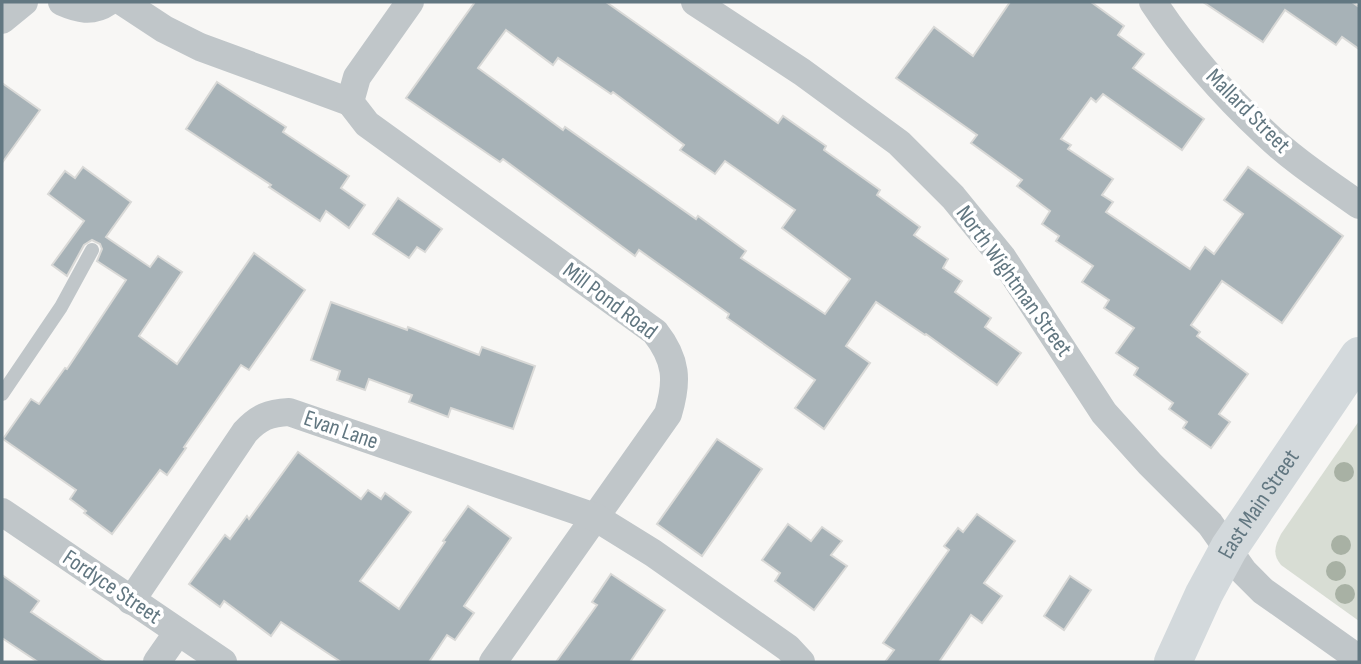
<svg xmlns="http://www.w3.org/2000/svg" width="1361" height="664" viewBox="0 0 1361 664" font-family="'Sofia Sans Condensed',sans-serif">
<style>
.green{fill:#d8ddd4}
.building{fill:#a7b2b7;stroke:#d9d9d7;stroke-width:2;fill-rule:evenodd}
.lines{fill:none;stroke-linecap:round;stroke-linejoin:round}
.lane{stroke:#c0c6c9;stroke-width:14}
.street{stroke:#c0c6c9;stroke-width:28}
.secondary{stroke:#d3d9dc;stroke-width:38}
.tree{fill:#a8b1a4}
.labels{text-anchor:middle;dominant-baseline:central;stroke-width:7;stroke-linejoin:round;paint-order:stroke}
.street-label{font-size:23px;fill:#627781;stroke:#fff}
</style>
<rect width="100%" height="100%" fill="#f8f7f5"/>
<path class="green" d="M1359 421V621L1281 565C1272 554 1275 546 1281 534Z"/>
<g class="building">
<path d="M475 2H606L778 123 783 116 826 146 824 150 880 190 877 195 920 227 914 235 948 259 943 268 962 281 955 292 991 318 985 327 1021 353 997 385 926 334 925 335 876 302 846 346 870 363 824 429 795 408 815 380 727 318 729 314 639 250 635 256 503 159 500 162 406 98ZM506 30 553 65 558 58 611 94 613 92 684 145 680 150 715 174 725 161 795 210 782 228 850 279 825 314 741 258 746 251 698 216 696 219 565 127 563 130 478 68Z"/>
<polygon points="1010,2 1091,2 1124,26 1118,35 1144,54 1133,68 1204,119 1182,150 1103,94 1096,102 1091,98 1061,139 1071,145 1068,149 1113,179 1102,195 1113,202 1106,212 1190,269 1205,247 1214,254 1243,214 1224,200 1248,167 1343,236 1282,323 1222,281 1191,325 1200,332 1197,336 1248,374 1219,414 1230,422 1211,448 1183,428 1187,422 1169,409 1173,403 1134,375 1138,368 1116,353 1134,328 1104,308 1109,300 1082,282 1093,266 1056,241 1059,236 1042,224 1050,211 1017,186 1022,180 971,143 977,135 896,78 934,27 973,56"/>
<polygon points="1203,2 1352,2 1359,7 1359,49 1342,37 1336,45 1285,10 1263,42"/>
<polygon points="217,82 286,127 283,132 349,176 341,188 365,205 349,228 326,211 320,221 269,187 271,185 186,129"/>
<polygon points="2,83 40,110 2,163"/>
<polygon points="83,167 131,202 106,237 150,267 158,256 182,272 139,336 177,364 254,253 305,290 249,370 241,365 184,447 186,448 167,475 160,470 112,534 84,513 86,511 70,499 76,490 3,439 31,399 39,404 65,368 67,369 126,280 97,261 102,249 100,244 92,240 84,245 67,276 52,265 84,221 48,194 65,171 75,178"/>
<polygon points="398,198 442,229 425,252 417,247 409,258 373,234"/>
<polygon points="331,302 407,330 408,327 479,355 482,347 535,366 513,429 451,408 448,417 409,402 412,395 369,379 365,390 337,380 340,371 311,360"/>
<polygon points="717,439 762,469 702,556 657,524"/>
<polygon points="298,452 361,499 368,490 381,499 385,493 411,512 360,581 399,609 445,542 443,541 468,506 511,538 464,606 474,613 455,640 447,635 429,662 341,662 281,622 271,636 224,601 220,607 189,584 225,535 230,539 247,516 249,519"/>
<polygon points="977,514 1015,541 984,583 1002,596 982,623 971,615 939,662 885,662 894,650 883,643 949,550 944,546 958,528 963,532"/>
<polygon points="788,524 811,541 822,527 842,541 831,555 847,566 814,610 775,581 780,573 762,560"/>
<polygon points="611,574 665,610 630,662 556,662 597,605 592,602"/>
<polygon points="2,575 39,601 31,612 105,662 38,662 2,638"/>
<polygon points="1070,576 1091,590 1064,630 1044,616"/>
</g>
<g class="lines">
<polyline class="lane" points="2,394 61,307 92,250"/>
<g class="street">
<path d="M62 2C78 9 92 13 108 2"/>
<polyline points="123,2 164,29 200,47 350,102"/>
<path d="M410 2 357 77 350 102 367 124 655 332C677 360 678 381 668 414L493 662"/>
<polyline points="695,2 802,72 899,143 953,197 1002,257 1104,413 1150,464 1210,524 1244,572 1263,591 1359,659"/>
<path d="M1153 2C1184 49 1223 94 1265 133 1293 160 1327 182 1359 205"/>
<polyline points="2,20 24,2"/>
<polyline points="2,512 223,662"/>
<path d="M131 601 245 432C259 417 269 413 289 412L595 517 653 553 788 648 801 662"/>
<polyline points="157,662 178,632"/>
</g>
<path class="secondary" id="s1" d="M1173 662 1204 594 1229 548 1359 356"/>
</g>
<g class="tree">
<circle cx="1344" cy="472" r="10"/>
<circle cx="1341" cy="545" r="10"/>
<circle cx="1336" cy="571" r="10"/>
<circle cx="1345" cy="594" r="10"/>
</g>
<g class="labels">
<g class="street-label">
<text transform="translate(1248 111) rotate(45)">Mallard Street</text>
<text transform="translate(1014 281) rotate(54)">North Wightman Street</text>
<text transform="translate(610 301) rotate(37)">Mill Pond Road</text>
<text transform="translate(341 430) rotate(19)">Evan Lane</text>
<text stroke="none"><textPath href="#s1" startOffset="180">East Main Street</textPath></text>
<text transform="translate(112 587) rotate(34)">Fordyce Street</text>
</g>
</g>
<rect width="1361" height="664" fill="none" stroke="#627781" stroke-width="7"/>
</svg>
